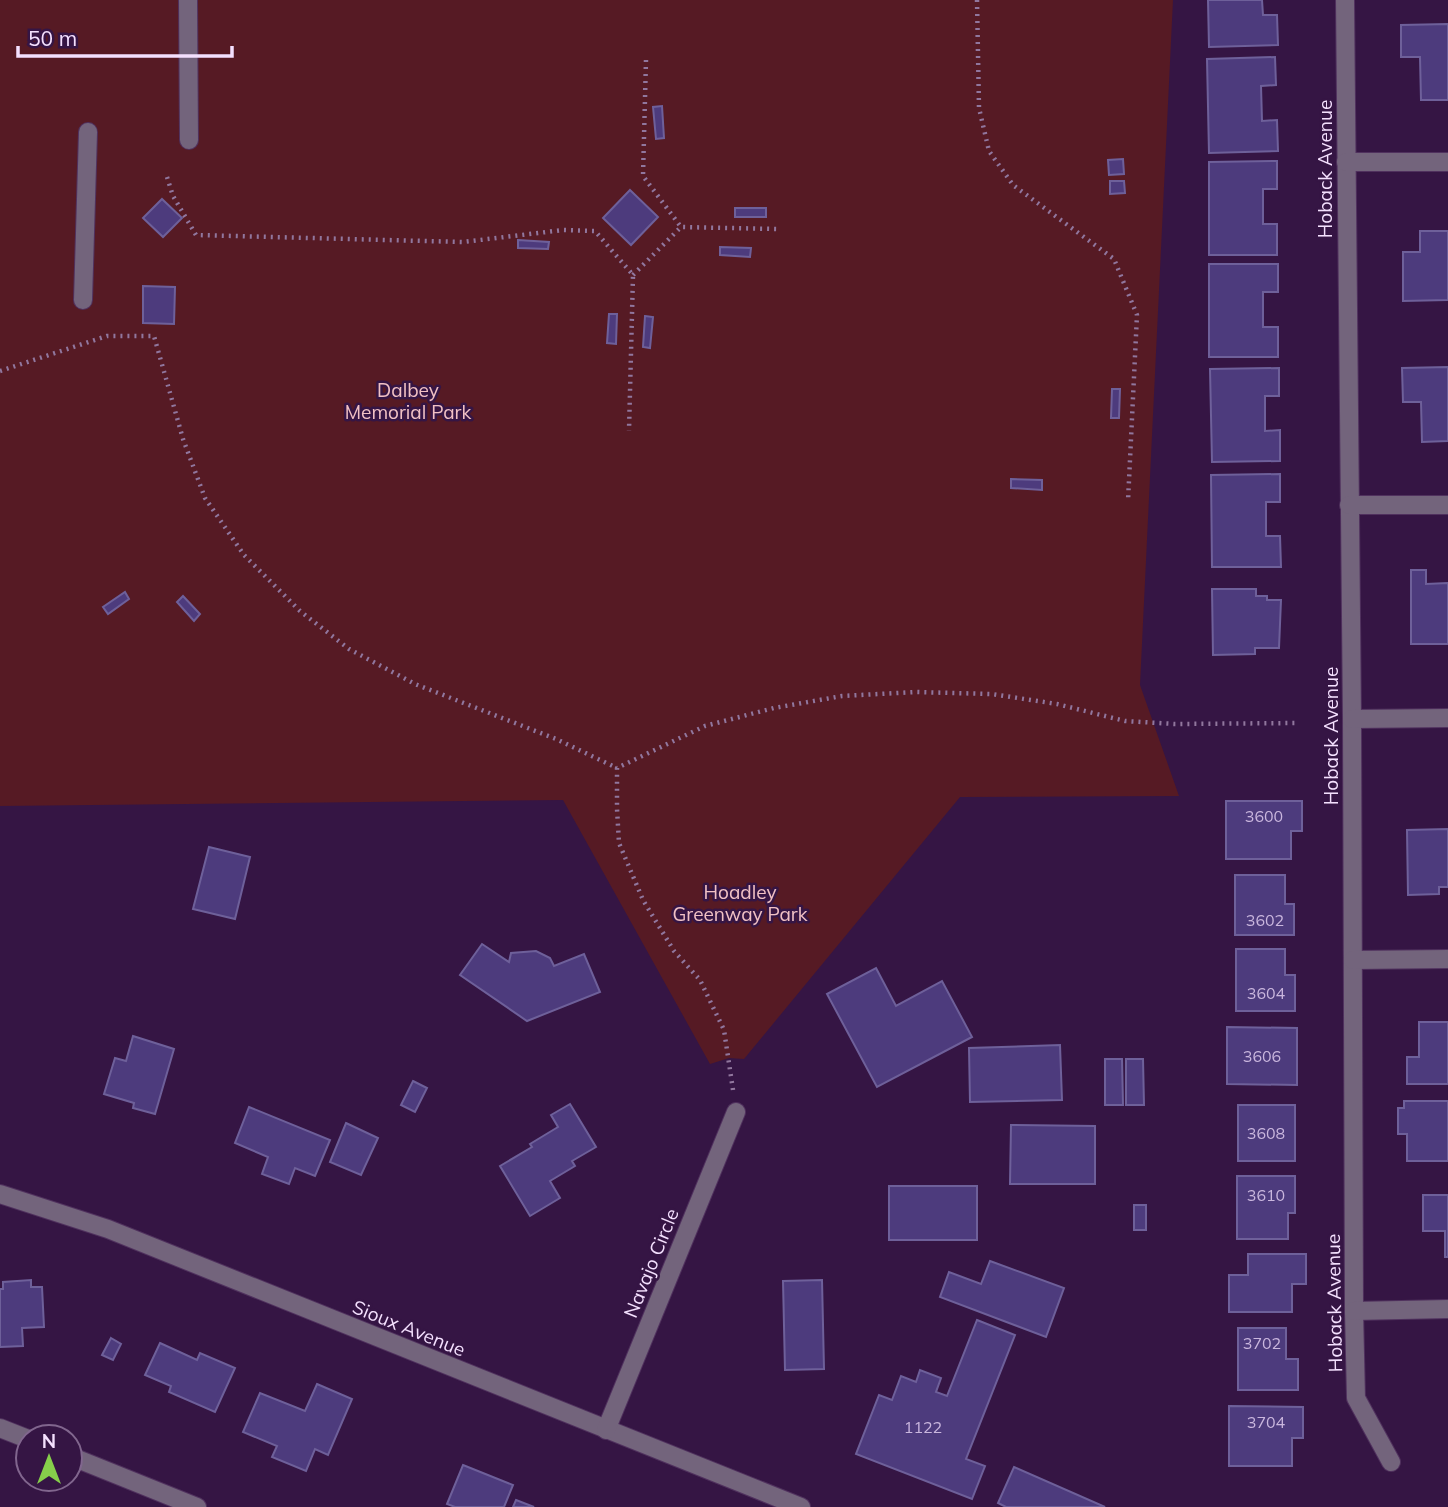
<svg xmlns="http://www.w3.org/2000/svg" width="1448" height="1507" viewBox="0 0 1448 1507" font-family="Mulish,sans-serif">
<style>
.green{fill:#561a24}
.building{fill:#4d3b7d;stroke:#6e609a;stroke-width:2}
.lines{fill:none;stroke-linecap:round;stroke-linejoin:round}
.minor-casing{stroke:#50315e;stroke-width:20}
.path{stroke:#91779e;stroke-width:4.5;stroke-dasharray:2 5;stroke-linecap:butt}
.minor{stroke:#73647c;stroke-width:18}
.labels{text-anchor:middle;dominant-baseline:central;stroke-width:5;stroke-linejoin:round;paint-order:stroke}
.number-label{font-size:16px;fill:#cab7de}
.street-label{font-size:19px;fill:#f4e0fe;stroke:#351544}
.park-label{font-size:19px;fill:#f1c1c4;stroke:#351544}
</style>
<rect width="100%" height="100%" fill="#351544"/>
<polygon class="green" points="0,0 1173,0 1140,685 1179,796 960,797 744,1059 729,1058 710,1064 563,800 0,806"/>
<g class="building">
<polygon points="1208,0 1262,0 1263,15 1277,15 1278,45 1209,47"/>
<polygon points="1448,24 1448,100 1421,100 1420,57 1401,57 1401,25"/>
<polygon points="1275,57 1276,85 1261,86 1262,121 1277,120 1278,151 1209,153 1207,59"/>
<polygon points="662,106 664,138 656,139 653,107"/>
<polygon points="1123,159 1124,174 1109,175 1108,160"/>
<polygon points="1277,161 1277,189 1263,189 1263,224 1277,224 1277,255 1209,255 1209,162"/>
<polygon points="1110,181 1124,181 1125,193 1110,194"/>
<polygon points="630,190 658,217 631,245 603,218"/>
<polygon points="162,199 182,218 163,237 143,218"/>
<rect x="735" y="208" width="31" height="9"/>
<polygon points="1420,231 1448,231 1448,300 1403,301 1403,252 1420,252"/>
<polygon points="518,240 549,242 548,249 518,248"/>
<polygon points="720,247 751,248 750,257 720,255"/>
<polygon points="1209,264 1278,264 1278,292 1263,292 1263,327 1278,327 1278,357 1209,357"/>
<polygon points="143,286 175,287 174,324 143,323"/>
<polygon points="609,314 617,314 616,344 607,343"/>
<polygon points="645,316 653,317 650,348 643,347"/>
<polygon points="1448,367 1448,441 1422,442 1421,402 1403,402 1402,368"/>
<polygon points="1279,368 1279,396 1265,396 1265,431 1280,430 1280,461 1212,462 1210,369"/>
<polygon points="1112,389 1120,389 1119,418 1111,418"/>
<polygon points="1280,474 1280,502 1266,502 1266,536 1280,536 1281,567 1212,567 1211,475"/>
<polygon points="1011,479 1042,480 1042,490 1011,488"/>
<polygon points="1411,570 1426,570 1426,584 1448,583 1448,644 1411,644"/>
<polygon points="1212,589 1256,589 1256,596 1267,596 1267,600 1281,600 1279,648 1255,648 1255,654 1213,655"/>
<polygon points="125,592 129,599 108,614 103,607"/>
<polygon points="183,596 200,614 194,621 177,602"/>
<polygon points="1226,801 1302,801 1302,831 1291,831 1291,859 1226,859"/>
<polygon points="1448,829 1448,887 1439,887 1439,894 1408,895 1407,830"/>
<polygon points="209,847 250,857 235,919 193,909"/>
<polygon points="1235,875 1285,875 1285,904 1294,904 1294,935 1235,935"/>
<polygon points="482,944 509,962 511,953 536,951 550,958 554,966 584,954 600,992 527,1021 460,975"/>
<polygon points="1236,949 1285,949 1285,975 1295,975 1295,1011 1236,1011"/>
<polygon points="876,968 896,1006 942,981 972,1037 877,1087 827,994"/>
<polygon points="1419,1022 1448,1022 1448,1084 1407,1084 1407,1057 1419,1057"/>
<polygon points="1227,1027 1297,1028 1297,1085 1227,1084"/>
<polygon points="133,1036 174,1049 155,1114 133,1108 134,1103 104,1094 115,1058 126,1061"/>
<polygon points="1060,1045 1062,1100 970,1102 969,1048"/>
<polygon points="1105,1059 1122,1059 1123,1105 1105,1105"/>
<polygon points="1126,1059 1143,1059 1144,1105 1126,1105"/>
<polygon points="413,1081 427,1088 415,1112 401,1105"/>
<polygon points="1404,1101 1448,1101 1448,1161 1407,1161 1407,1134 1398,1134 1398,1108 1404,1108"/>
<polygon points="570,1104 596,1147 572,1161 575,1166 550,1181 560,1198 530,1216 500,1166 532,1147 530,1144 558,1127 551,1115"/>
<rect x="1238" y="1105" width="57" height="56"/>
<polygon points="249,1107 330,1140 315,1176 295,1168 289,1184 262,1174 268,1157 235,1143"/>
<polygon points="346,1123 378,1138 361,1175 330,1162"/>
<polygon points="1011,1125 1095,1126 1095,1184 1010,1184"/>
<polygon points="1237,1176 1295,1176 1295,1213 1288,1213 1288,1239 1237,1239"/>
<rect x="889" y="1186" width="88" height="54"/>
<polygon points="1423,1195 1448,1195 1448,1257 1445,1257 1445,1231 1423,1231"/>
<rect x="1134" y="1205" width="12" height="25"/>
<polygon points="1248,1254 1306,1254 1306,1284 1292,1284 1292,1312 1229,1312 1229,1275 1248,1275"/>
<polygon points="990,1261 1064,1288 1046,1337 940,1297 949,1272 981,1284"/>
<polygon points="31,1280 31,1287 42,1287 44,1327 22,1328 23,1346 0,1347 0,1289 3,1289 3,1282"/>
<polygon points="822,1280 824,1369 785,1370 783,1281"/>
<polygon points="977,1320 1015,1335 966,1459 985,1466 972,1499 856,1454 879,1395 892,1400 901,1376 916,1382 920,1370 941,1378 936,1392 947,1396"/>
<polygon points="1238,1328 1286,1328 1286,1359 1298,1359 1298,1390 1238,1390"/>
<polygon points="111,1338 121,1344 113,1360 102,1355"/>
<polygon points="160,1343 197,1360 200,1353 235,1368 215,1412 169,1392 171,1386 145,1375"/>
<polygon points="317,1384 352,1399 328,1455 315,1449 306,1471 272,1457 277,1446 243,1432 260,1393 305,1411"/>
<polygon points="1229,1406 1303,1407 1303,1438 1292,1438 1292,1466 1229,1466"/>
<polygon points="463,1465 513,1485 504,1507 455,1507 447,1504"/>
<polygon points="1014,1467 1105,1507 1006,1507 998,1503"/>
<polygon points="516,1500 534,1507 513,1507"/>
</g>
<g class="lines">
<defs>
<g id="minor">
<polyline points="188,0 189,140"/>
<polyline points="1345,0 1352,719 1354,1311 1356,1398 1391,1462"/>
<polyline points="1346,162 1448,162"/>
<polyline points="83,300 88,132"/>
<polyline points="1349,505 1448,505"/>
<polyline points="1352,719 1448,718"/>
<polyline points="1353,960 1448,959"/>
<polyline points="0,1194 108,1229 801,1507"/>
<polyline points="1354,1311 1448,1309"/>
<polyline points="0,1428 28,1439"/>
<polyline points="606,1430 736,1112"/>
<polyline points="70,1456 197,1507"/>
</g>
</defs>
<use href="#minor" class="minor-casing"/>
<g class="path">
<polyline points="977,0 979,108 989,151 1013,185 1114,259 1137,315 1128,501"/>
<polyline points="646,60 643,176 681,227"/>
<polyline points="167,177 173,196 196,235 463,242 563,230 595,231 633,275 629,431"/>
<polyline points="633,275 681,227 777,229"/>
<polyline points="0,371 107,336 154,336 183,439 205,498 244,555 300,611 349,649 415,684 556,739 617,768"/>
<polyline points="733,1090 724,1030 700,980 674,951 643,900 619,843 617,809 617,768 705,726 774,708 842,696 916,692 992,694 1057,704 1125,721 1175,724 1296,723"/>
</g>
<use href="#minor" class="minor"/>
</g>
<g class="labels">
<g class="number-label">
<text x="1264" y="816">3600</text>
<text x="1265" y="920">3602</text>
<text x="1266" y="993">3604</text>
<text x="1262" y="1056">3606</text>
<text x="1266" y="1133">3608</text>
<text x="1266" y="1195">3610</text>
<text x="1262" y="1343">3702</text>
<text x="1266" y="1422">3704</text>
<text x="923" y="1427">1122</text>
</g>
<g class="street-label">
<text transform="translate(1325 169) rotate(-90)">Hoback Avenue</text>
<text transform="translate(1331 736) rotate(-90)">Hoback Avenue</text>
<text transform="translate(651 1263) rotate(-68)">Navajo Circle</text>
<text transform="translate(1334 1303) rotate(-91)">Hoback Avenue</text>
<text transform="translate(409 1328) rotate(22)">Sioux Avenue</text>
</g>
<g class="park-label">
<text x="408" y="390">Dalbey<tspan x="408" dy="22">Memorial Park</tspan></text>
<text x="740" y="892">Hoadley<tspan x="740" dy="22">Greenway Park</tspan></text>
</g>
</g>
<g transform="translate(49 1458)"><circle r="33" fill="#351544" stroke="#81668e" stroke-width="2"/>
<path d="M0-5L12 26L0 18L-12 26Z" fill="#86cf4b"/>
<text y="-10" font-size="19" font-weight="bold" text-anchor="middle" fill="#f4e0fe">N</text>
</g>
<path d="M18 46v10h214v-10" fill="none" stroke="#f4e0fe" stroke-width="3.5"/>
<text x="28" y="46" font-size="21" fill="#f4e0fe" stroke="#351544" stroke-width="5" paint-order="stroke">50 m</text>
</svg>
